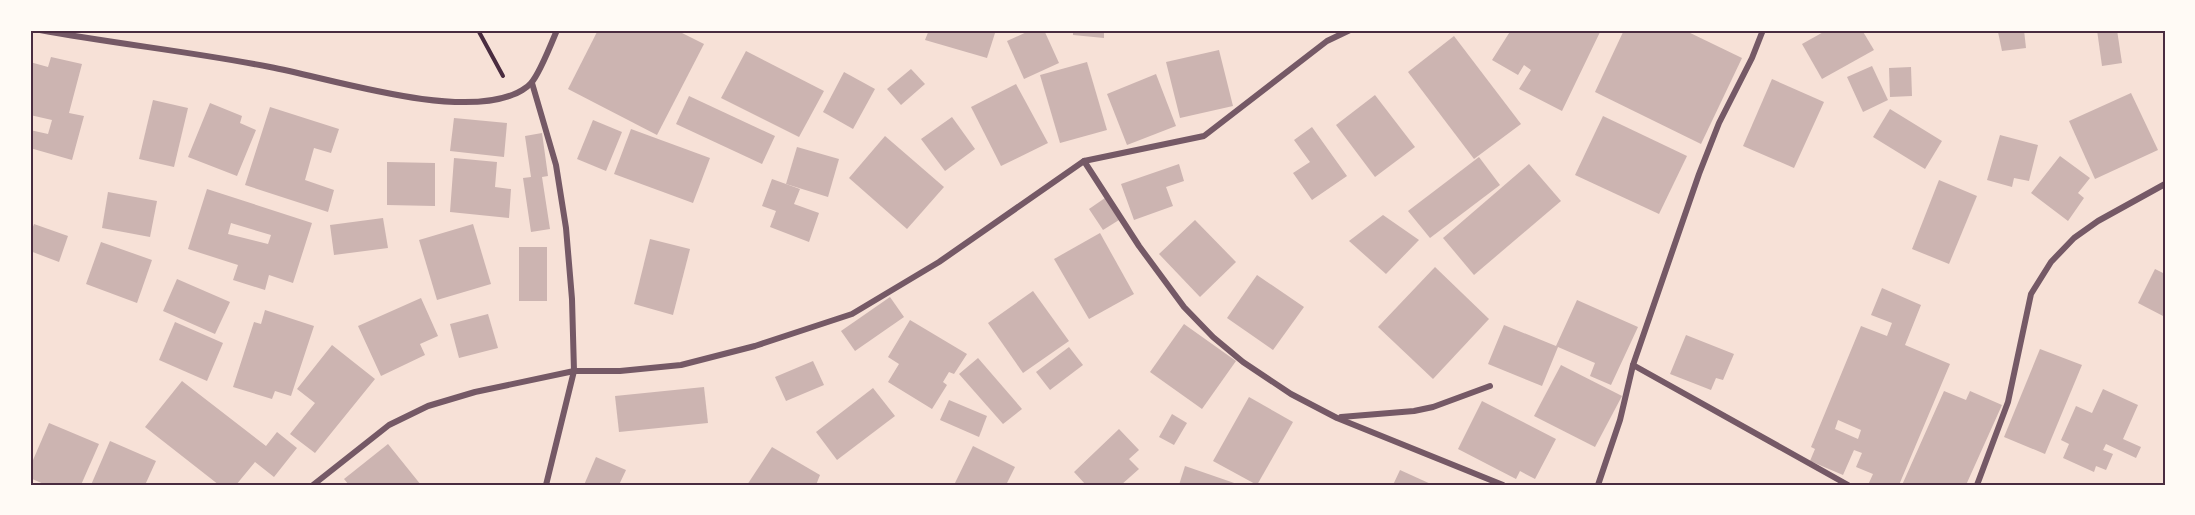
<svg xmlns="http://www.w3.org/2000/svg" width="2195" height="515" viewBox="0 0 2195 515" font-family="'Space Grotesk',sans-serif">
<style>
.building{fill:#ccb4b1;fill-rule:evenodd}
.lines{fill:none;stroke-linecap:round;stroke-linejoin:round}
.path{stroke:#4a2c40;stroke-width:4}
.minor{stroke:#755966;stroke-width:6}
.neatline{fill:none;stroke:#4a2c40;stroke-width:2}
</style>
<rect width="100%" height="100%" fill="#f7e1d7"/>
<g class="building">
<polygon points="598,30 676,30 704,44 657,135 568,89"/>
<polygon points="929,30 996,30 987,58 925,40"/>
<polygon points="1031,30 1044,30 1059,63 1024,79 1007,41"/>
<polygon points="1073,30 1104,30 1104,38 1073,35"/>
<polygon points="1511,30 1601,30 1562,111 1519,89 1531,70 1524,65 1518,75 1492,60"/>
<polygon points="1624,30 1684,30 1742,58 1701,144 1595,92"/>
<polygon points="1827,30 1862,30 1874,50 1822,79 1802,44"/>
<polygon points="2008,30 2024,30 2026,48 2002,51 1998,32"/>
<polygon points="2097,30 2117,30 2122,63 2102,66"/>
<polygon points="1454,36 1521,124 1474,159 1408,72"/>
<polygon points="1219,50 1233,106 1180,118 1166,62"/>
<polygon points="746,51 824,91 799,137 721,98"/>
<polygon points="51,57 82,64 69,113 84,116 72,160 30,148 30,130 48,134 52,120 30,115 30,62 48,67"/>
<polygon points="1087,62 1107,130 1060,143 1040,75"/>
<polygon points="1872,66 1888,100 1863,112 1847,77"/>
<polygon points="1911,67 1912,96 1890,97 1889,68"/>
<polygon points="911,69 925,84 901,105 887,89"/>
<polygon points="844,72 875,89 853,129 823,112"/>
<polygon points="1156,74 1176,126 1127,145 1107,94"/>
<polygon points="1772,79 1824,102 1794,168 1743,146"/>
<polygon points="1016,84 1048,143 1001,166 971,107"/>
<polygon points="2131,93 2158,150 2095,179 2069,121"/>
<polygon points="1375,95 1415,147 1375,177 1336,125"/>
<polygon points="689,96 775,136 762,164 676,124"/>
<polygon points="153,100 188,108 174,167 139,159"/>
<polygon points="210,103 242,116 240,123 256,130 237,176 188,157"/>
<polygon points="270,107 339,129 331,153 314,148 305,180 334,190 328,212 245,185"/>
<polygon points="1890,109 1942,141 1925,169 1873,137"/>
<polygon points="1603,116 1687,156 1659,214 1575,175"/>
<polygon points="952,117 975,149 945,171 921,139"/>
<polygon points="454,118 507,123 504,157 450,151"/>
<polygon points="593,120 622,132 606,171 577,159"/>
<polygon points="1312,127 1347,176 1312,200 1293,173 1310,162 1294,140"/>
<polygon points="631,129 710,158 693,203 614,174"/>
<polygon points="542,133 548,176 542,177 550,229 531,232 523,178 531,177 525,136"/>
<polygon points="2000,135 2038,145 2029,181 2014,178 2012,187 1987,180"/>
<polygon points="885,136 944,187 907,229 849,178"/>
<polygon points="797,147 839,159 828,197 786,184"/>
<polygon points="2060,156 2090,178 2078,193 2084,198 2068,221 2031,193"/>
<polygon points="1479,157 1500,185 1430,238 1408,211"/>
<polygon points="454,158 497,162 495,187 511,189 509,218 450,212"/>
<polygon points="387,162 435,163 435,206 387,205"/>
<polygon points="1179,164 1184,181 1166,187 1173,206 1134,220 1121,184"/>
<polygon points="1529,164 1561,201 1474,275 1443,238"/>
<polygon points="772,179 800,189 794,204 819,213 809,242 770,227 776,211 762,206"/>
<polygon points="1939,180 1977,196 1949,264 1912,249"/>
<path d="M207 189 312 223 293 283 269 275 265 290 233 280 238 265 188 249ZM231 223 271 235 268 244 228 234Z"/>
<polygon points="108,192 157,201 150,237 102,228"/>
<polygon points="1105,198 1119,220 1103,230 1089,209"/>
<polygon points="1383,215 1419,240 1386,274 1349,241"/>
<polygon points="383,218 388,248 334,255 330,225"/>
<polygon points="1195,220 1236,262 1200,297 1159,254"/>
<polygon points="34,224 68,236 59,262 30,251 30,235"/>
<polygon points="473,224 491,284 437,300 419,240"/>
<polygon points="1100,233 1134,294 1089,319 1054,259"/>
<polygon points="650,239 690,249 673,315 634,304"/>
<polygon points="101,242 152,260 137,303 86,284"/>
<rect x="519" y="247" width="28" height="54"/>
<polygon points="1435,267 1489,319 1433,379 1378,327"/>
<polygon points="2155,269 2165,274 2165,317 2138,303"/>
<polygon points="1257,275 1304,307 1273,350 1227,318"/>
<polygon points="177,279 230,302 215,334 163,311"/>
<path d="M1882 288 1921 305 1905 345 1950 364 1899 485H1868L1873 474 1856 467 1862 453 1854 450 1843 475 1810 461 1815 449 1811 447 1861 326 1887 336 1892 323 1871 315ZM1838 420 1861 430 1858 439 1835 429Z"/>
<polygon points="1033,291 1069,341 1023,373 988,323"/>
<polygon points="890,297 904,317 855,351 841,331"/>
<polygon points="421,298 438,336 420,344 425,355 381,376 358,326"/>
<polygon points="1577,300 1638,327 1611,385 1590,376 1595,363 1558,347 1542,386 1488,364 1504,325 1556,346"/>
<polygon points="265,310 314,326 291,396 275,391 272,399 233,387 254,322 261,324"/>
<polygon points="488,314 498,348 459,358 450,324"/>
<polygon points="910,320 967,354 954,374 949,372 943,382 947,385 932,409 888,382 899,364 888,357"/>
<polygon points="175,322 223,343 207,381 159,360"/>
<polygon points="1184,324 1236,361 1202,409 1150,372"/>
<polygon points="1686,335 1734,354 1723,380 1716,378 1711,390 1670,374"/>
<polygon points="332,345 375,379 315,453 290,434 315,403 297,389"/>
<polygon points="1069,347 1083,365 1050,390 1036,372"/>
<polygon points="2040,349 2082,365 2045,454 2004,437"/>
<polygon points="978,358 1022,409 1003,424 959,374"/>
<polygon points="813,361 824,385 786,401 775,377"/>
<polygon points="1561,365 1622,396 1595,447 1534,416"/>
<polygon points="182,381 266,446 277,432 297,448 274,477 255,462 236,485 219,485 145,427"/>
<polygon points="704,387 708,423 619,432 615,396"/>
<polygon points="873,388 895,416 837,460 816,432"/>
<polygon points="2103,389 2138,405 2123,439 2141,447 2136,458 2106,444 2103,450 2113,454 2106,470 2096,466 2094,472 2063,458 2069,444 2061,440 2076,406 2092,413"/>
<polygon points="1944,391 1966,400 1970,391 2002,405 1966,485 1902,485"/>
<polygon points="1249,397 1293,422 1257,485 1213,461"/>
<polygon points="949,400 987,416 979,437 940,420"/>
<polygon points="1482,401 1556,439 1535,479 1520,471 1516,479 1458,449"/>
<polygon points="1172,414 1187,423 1174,445 1159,437"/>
<polygon points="49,423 99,444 81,485 46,485 30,478 30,467"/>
<polygon points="1119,429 1139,450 1129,459 1139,469 1121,485 1086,485 1074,472"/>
<polygon points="110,441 156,461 145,485 91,485"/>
<polygon points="388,444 421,485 349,485 344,479"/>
<polygon points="973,446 1015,467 1006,485 954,485"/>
<polygon points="772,447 820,475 816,485 747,485"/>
<polygon points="596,457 626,470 619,485 584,485"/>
<polygon points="1185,466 1240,485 1179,485"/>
<polygon points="1400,470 1433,485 1393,485"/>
</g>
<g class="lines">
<polyline class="path" points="478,30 503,76"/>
<g class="minor">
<path d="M40 30C116 44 194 52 270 67 333 79 452 118 512 95 518 93 527 88 531 83 539 75 552 42 557 30"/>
<polyline points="532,83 556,165 566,228 572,299 574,371 546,485"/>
<polyline points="1084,161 1139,246 1184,307 1213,337 1243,362 1291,394 1337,418 1503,485"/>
<polyline points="1633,365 1848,485"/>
<polyline points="1341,417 1414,411 1433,407 1490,386"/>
<polyline points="313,485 389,425 428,406 475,392 574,371 620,371 681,365 755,346 852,314 939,262 1084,161 1204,136 1327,41 1350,30"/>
<polyline points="1598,485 1620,420 1633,365 1699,174 1719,123 1752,58 1763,30"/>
<polyline points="1977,485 2008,402 2031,294 2051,262 2074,238 2098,221 2165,184"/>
</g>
</g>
<rect width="2195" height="515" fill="none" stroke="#fffaf5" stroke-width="63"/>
<rect x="32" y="32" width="2132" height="452" class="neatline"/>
</svg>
